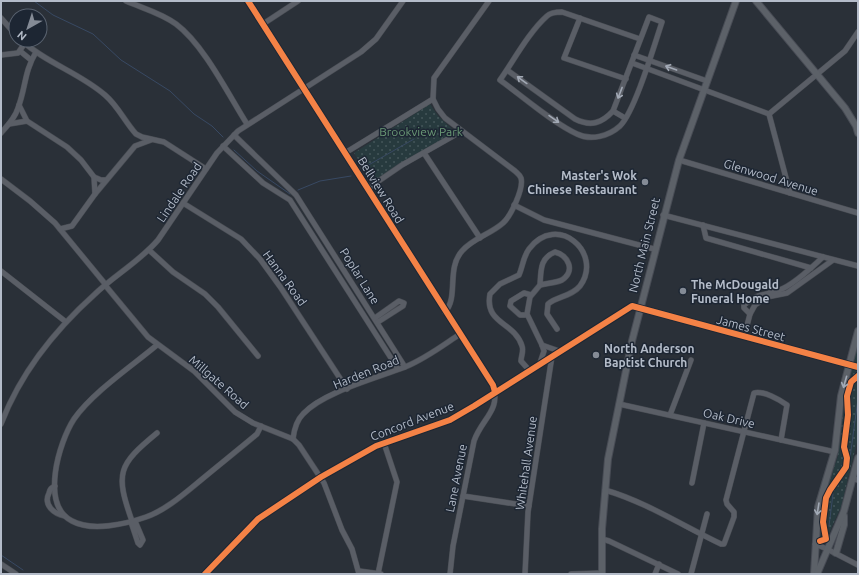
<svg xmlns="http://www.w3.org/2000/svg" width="859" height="575" viewBox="0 0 859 575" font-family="Ubuntu,sans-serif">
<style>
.park{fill:url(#park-dots)}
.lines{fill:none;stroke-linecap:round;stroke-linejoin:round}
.stream{stroke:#384963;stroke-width:1}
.minor-casing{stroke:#484c53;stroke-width:6}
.major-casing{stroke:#484c55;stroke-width:8}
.minor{stroke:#5a5e66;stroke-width:5}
.major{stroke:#5c6168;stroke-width:6}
.cycleway-casing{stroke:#1d2633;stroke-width:8}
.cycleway{stroke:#f48246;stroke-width:6}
.oneway{stroke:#a2a9b5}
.oneway2{stroke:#a2aab6}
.poi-dot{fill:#848b96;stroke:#1d2633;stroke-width:1.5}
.labels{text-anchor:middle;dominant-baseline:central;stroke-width:3;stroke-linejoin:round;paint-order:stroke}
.park-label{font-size:12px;fill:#6b9a76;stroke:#1d2633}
.poi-label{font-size:12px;font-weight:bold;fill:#b4bcc9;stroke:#1d2633;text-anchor:start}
.street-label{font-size:12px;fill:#b4bcc9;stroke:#1d2633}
</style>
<defs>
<pattern id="park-dots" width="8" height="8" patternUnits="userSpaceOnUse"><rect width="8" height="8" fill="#273a3e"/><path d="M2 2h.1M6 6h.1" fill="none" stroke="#445559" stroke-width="1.8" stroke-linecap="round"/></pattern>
</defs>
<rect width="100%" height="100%" fill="#2a3038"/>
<g class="park">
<polygon points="430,104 438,116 451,128 453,134 372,182 354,153"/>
<polygon points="858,341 858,438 841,507 824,544 819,541 823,499 838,456 840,411"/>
</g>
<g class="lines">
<g class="stream">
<polyline points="34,1 53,15 93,34 121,60 170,91 194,114 212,126 223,137"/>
<polyline points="234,150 257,171 290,194"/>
<polyline points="365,167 414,139"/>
<polyline points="298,190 320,181 351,176"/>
<polyline points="833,490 845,473 849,465 858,399"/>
<polyline points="829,526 833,494"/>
<polyline points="1,555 23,570"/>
</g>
<defs>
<g id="minor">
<path d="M126 1C142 8 161 13 176 24 204 45 228 94 247 124"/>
<path d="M248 1 493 385C501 411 482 418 474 441L453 546 450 574"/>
<polyline points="1,18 16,35"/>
<polyline points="580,18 564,58 626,79"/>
<polyline points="263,24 298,1"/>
<path d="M21 40C46 63 80 73 105 95 118 106 125 122 136 134L142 137 164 142 206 169"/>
<polyline points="20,51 31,60"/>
<polyline points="1,55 18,53 25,43"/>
<polyline points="634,55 707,81"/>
<polyline points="632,63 769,114 845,51 858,32"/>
<path d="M507 70 575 119C591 127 602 123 613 111L649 17 662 22C654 46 635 111 620 126 609 136 591 141 577 134 553 123 522 96 500 80 514 60 529 32 547 16 551 12 557 12 562 12L640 39"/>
<polyline points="19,105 27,121 67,147 81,160 94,177 101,180 106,180"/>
<polyline points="613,111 625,118"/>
<polyline points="769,114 790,193"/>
<polyline points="9,124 27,121"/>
<path d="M1 133C8 125 15 118 18 108 26 87 24 72 36 52"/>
<polyline points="234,135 296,195 405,367"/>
<polyline points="223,146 263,183 290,200 398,369"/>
<polyline points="345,153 433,99"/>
<polyline points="424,153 480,238"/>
<polyline points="679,160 858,213"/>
<polyline points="94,177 95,194"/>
<polyline points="1,179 30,201 55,223 106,285"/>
<polyline points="367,189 402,165 455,135 460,130"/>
<polyline points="183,203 241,239 260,259 281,288 347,389"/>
<polyline points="514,205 544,220 654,249"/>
<polyline points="663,215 858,266"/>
<polyline points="703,225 706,238 811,268"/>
<polyline points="60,229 72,226 95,194 135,146 151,140"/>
<polyline points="149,250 173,272 205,294 218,307 258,356"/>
<path d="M555 252C568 255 576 271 562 280 556 283 547 283 540 285 541 270 540 258 555 252Z"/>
<polyline points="1,271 66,322"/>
<polyline points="105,285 148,337 194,371 235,412 253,423 293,439 299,445 324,483 342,530 352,549 359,574"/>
<path d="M445 312C459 297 446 269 462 251 473 238 491 234 503 223 511 216 524 188 521 178 520 175 517 173 515 171L445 118 438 109 433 99 434 78 489 1"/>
<path d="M750 314 744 308V305C760 291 768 296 784 288 798 281 811 268 823 257"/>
<polyline points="527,315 520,315 510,306 511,301 524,293 531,295"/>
<polyline points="375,318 399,301 404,303 403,306 378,322"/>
<polyline points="744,337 750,314 755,305 767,297 787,293 833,260"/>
<path d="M157 345C132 366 93 392 74 419 59 442 40 505 72 521 92 532 126 524 146 517 166 510 184 494 201 480 219 465 238 450 257 434L261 426"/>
<polyline points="542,345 559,351"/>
<polyline points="540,363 544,351 542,345 527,314 530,297 540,285"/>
<path d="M529 370 521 361C521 356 524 351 522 346 515 322 484 324 490 294L500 284 519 275C523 266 523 257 529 249 557 212 604 253 580 286 571 297 557 296 548 304L547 314 557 329"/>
<polyline points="619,404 835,452"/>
<polyline points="670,415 691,360"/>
<path d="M1 424C20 374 56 329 95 294 115 275 140 261 158 240L217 153 238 131 361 52 376 39 403 1"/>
<path d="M293 439C294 430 296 421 303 414 323 392 377 378 405 367 425 359 442 346 460 334"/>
<polyline points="854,479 858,480"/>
<polyline points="692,483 704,423"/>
<path d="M55 486C51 488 50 489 49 493 43 505 54 514 65 516"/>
<path d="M605 490C646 502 683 526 721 544H724L734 517V512L727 504 726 500 754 393C763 390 780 400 787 405L781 440"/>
<polyline points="463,496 529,506"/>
<path d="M132 521C115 473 118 465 157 433"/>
<polyline points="131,522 138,543 140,545 143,540 135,521"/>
<polyline points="602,539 609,541 678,574"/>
<polyline points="815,544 827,549 858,565"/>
<polyline points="1,564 16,574"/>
<polyline points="359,571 381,574"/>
<polyline points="205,574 258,519 321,477 376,446 450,420 474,406 632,306 858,367"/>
<polyline points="378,574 397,482 384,443"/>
<polyline points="525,574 528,512 552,356"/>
<polyline points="571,574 602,573"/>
<polyline points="655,574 659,564"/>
<polyline points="691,574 707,514"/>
</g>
<g id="major">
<polyline points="756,1 845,108 856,126 858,133"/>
<polyline points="836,553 844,525 844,516"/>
<polyline points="602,574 602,529 608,459 632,341 679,160 736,1"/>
<polyline points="814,574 818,507 835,450 841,396 858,331"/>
<polyline points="817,574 844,511 858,458"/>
</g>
</defs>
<use href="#minor" class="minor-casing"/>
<use href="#major" class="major-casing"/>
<use href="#minor" class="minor"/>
<use href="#major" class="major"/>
<defs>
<g id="cycleway">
<polyline points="248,1 493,385 495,392"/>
<polyline points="820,541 826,539 823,522 826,498 830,490 846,467 847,458 844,447 848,415 847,396 851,382 858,376"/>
<polyline points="205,574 258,519 321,477 376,446 450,420 474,406 632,306 858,367"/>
</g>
</defs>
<use href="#cycleway" class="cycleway-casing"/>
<use href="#cycleway" class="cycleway"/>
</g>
<defs><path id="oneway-shaft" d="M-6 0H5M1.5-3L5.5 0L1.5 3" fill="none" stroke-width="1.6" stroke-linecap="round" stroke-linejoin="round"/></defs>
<g class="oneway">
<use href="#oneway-shaft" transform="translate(671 68) rotate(-160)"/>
<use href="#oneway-shaft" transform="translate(522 80) rotate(-144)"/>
<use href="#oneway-shaft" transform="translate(620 93) rotate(111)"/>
<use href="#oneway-shaft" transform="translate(554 119) rotate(35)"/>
</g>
<g class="oneway2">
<use href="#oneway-shaft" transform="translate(845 382) rotate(106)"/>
<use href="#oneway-shaft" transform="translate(818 509) rotate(99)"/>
</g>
<g class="poi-dot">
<circle cx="645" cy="182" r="4"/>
<circle cx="683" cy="291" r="4"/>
<circle cx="596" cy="355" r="4"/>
</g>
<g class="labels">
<g class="park-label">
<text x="421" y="131">Brookview Park</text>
</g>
<g class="poi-label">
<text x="637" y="175" text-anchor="end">Master's Wok<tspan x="637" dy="14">Chinese Restaurant</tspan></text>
<text x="691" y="284">The McDougald<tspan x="691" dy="14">Funeral Home</tspan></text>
<text x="604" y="348">North Anderson<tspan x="604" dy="14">Baptist Church</tspan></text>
</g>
<g class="street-label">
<text transform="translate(771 177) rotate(17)">Glenwood Avenue</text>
<text transform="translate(381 190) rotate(58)">Bellview Road</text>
<text transform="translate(179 192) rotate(-56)">Lindale Road</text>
<text transform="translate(644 245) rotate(-76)">North Main Street</text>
<text transform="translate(360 276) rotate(58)">Poplar Lane</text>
<text transform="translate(285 278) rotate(54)">Hanna Road</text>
<text transform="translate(751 328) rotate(15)">James Street</text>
<text transform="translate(366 372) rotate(-22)">Harden Road</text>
<text transform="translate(219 382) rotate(41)">Millgate Road</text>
<text transform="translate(729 418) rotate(13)">Oak Drive</text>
<text transform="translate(412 421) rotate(-21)">Concord Avenue</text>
<text transform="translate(526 463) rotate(-82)">Whitehall Avenue</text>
<text transform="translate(456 478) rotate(-79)">Lane Avenue</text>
</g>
</g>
<rect width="859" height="575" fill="none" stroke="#b4bcc9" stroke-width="4"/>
<g transform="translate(28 28) rotate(219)"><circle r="19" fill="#1d2633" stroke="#59626f"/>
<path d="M0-3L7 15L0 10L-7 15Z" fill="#848b96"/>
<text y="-6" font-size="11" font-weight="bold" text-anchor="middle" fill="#b4bcc9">N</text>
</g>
</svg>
